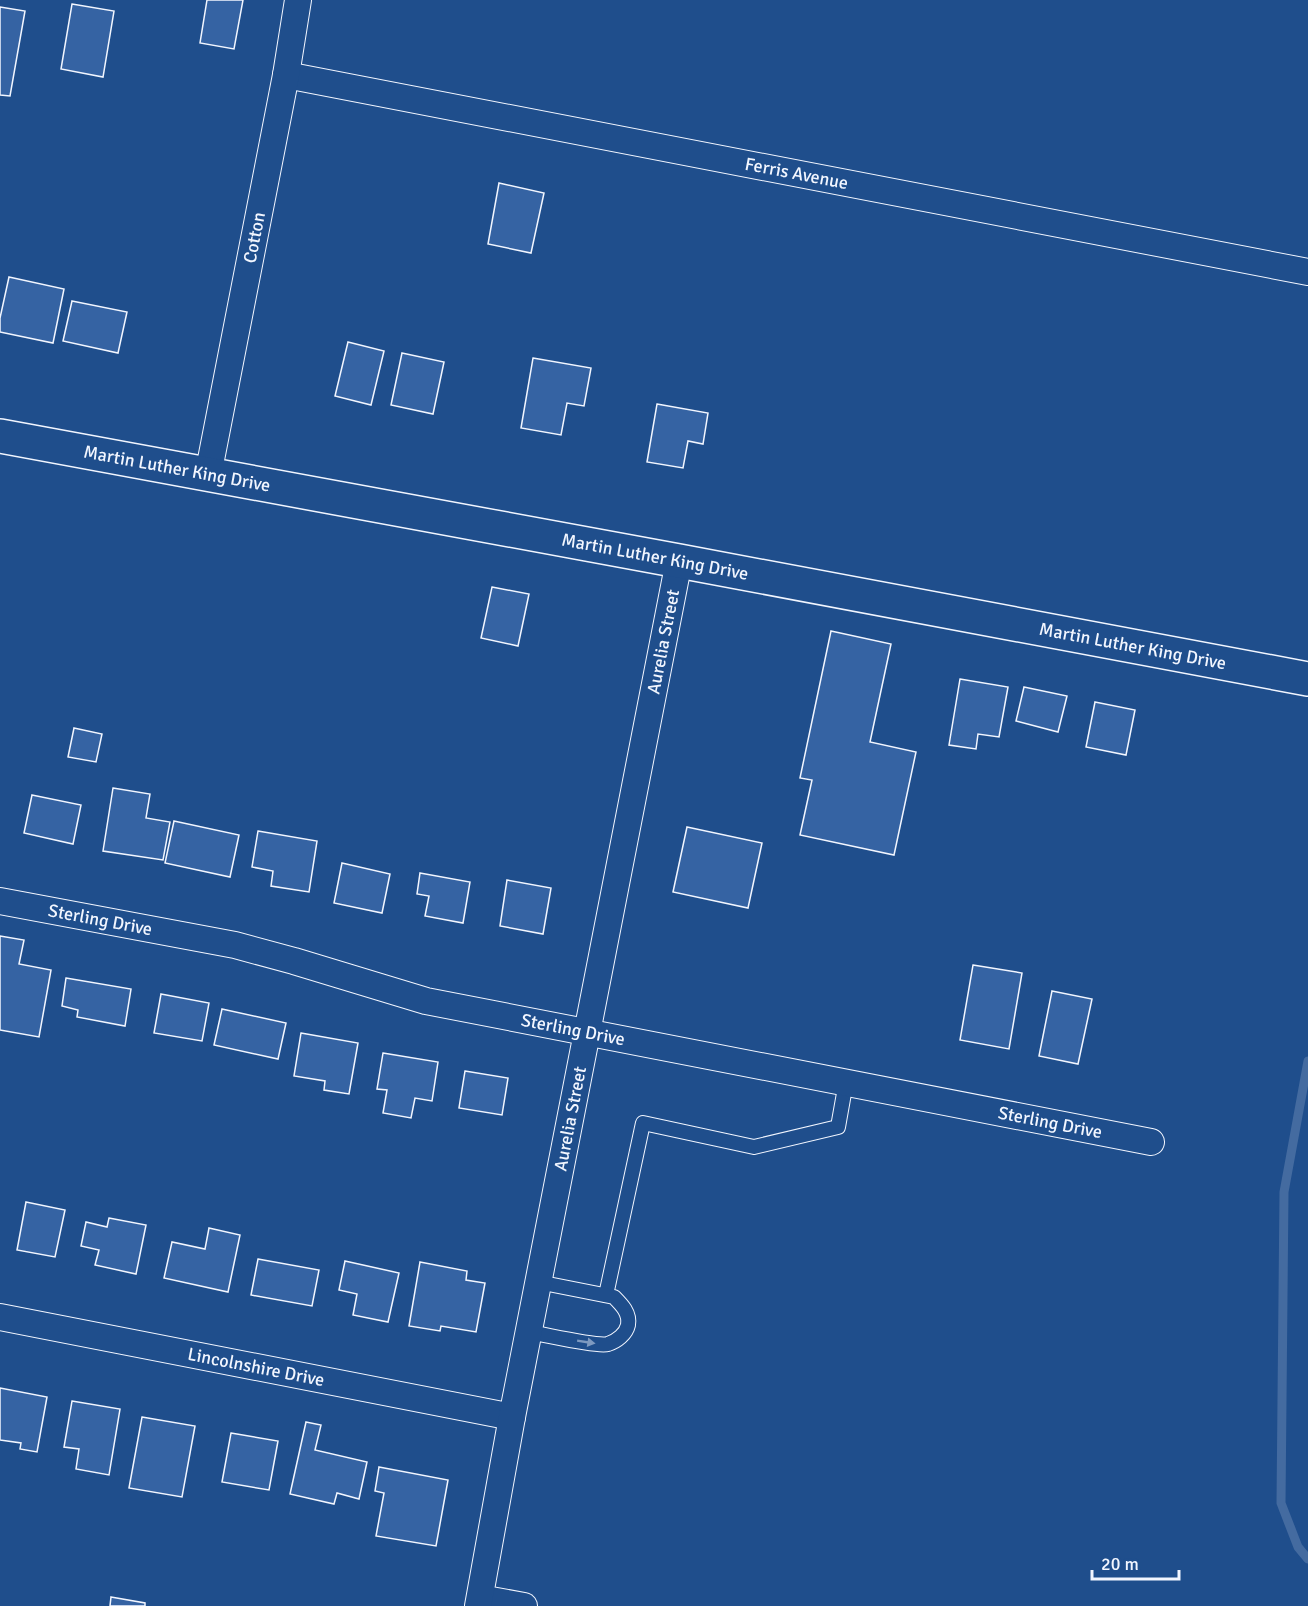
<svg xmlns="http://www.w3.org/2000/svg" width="1308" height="1606" viewBox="0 0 1308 1606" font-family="Signika,sans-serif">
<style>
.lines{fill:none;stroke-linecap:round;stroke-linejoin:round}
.stream{stroke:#446ba0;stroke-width:9}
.building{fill:#3563a3;stroke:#f2f6ff;stroke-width:1.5}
.lane-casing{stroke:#f2f6ff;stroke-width:16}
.street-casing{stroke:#f2f6ff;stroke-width:28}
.secondary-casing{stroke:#f2f6ff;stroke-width:36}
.lane{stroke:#1f4e8c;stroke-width:14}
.street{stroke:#1f4e8c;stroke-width:26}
.secondary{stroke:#1f4e8c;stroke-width:33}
.oneway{fill:#7e9ac0}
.labels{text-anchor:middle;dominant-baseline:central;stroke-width:4.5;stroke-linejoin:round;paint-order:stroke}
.street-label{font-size:18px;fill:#f2f6ff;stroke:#1f4e8c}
</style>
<rect width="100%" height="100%" fill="#1f4e8c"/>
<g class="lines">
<polyline class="stream" points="1308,1061 1284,1192 1281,1503 1298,1547 1308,1559"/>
</g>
<g class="building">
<polygon points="207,0 243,0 234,49 200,43"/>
<polygon points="72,4 114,11 103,77 61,69"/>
<polygon points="0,7 25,11 10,96 0,95"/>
<polygon points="499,183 544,193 531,253 488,244"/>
<polygon points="9,277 64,289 53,343 0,332 0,318"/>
<polygon points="72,301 127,312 118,353 63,341"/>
<polygon points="348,342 384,351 371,405 335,396"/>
<polygon points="402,353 444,362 433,414 391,405"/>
<polygon points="533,358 591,368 584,406 567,403 561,435 521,428"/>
<polygon points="657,404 708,413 703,444 688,441 683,468 647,462"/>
<polygon points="492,587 529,594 518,646 481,638"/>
<polygon points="831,631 891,644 870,742 916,752 894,855 800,835 812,780 800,778"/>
<polygon points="960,679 1008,687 999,737 978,734 976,749 949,745"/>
<polygon points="1024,687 1067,696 1058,732 1016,721"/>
<polygon points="1095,702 1135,710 1126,755 1086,747"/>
<polygon points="74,728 102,734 96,762 68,757"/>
<polygon points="113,788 150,794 146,818 170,822 163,860 103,851"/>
<polygon points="32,795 81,805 73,844 24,833"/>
<polygon points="174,821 239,835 230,877 165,863"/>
<polygon points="687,827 762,843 748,908 673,892"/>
<polygon points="258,831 317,841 309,892 271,886 273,871 252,867"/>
<polygon points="342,863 390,874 382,913 334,903"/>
<polygon points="420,873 470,882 463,923 425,916 429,896 417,894"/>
<polygon points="507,880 551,888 543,934 500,926"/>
<polygon points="0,936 24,940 19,964 51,970 39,1037 0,1030"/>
<polygon points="973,965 1022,973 1009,1049 960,1040"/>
<polygon points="66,978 131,989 125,1026 77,1017 78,1010 62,1006"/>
<polygon points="1052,991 1092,999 1078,1064 1039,1056"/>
<polygon points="161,994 209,1003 202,1041 154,1033"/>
<polygon points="222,1009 286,1023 278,1059 214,1045"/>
<polygon points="301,1033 358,1043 349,1094 324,1090 325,1081 294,1076"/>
<polygon points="383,1053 438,1062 432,1101 415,1098 411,1118 383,1113 387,1090 377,1089"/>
<polygon points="465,1071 508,1078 502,1115 459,1108"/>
<polygon points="26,1202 65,1210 55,1257 17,1250"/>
<polygon points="109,1218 146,1225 136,1274 95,1265 99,1250 81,1246 86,1222 107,1227"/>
<polygon points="209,1228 240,1235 228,1292 164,1278 172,1242 205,1249"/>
<polygon points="258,1259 319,1270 312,1306 251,1295"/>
<polygon points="345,1261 399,1273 388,1322 353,1315 357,1294 339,1290"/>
<polygon points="420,1262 467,1271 466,1280 485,1283 476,1332 441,1326 440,1331 409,1326"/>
<polygon points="0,1388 47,1397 37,1452 20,1449 21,1443 0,1440"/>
<polygon points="72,1401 120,1409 109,1475 76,1469 79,1449 64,1447"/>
<polygon points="142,1417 195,1426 182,1497 129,1488"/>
<polygon points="306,1422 321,1425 315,1450 367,1462 359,1499 337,1493 334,1504 290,1494"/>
<polygon points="231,1433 278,1441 269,1490 222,1482"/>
<polygon points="379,1467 448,1480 436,1546 376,1536 384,1493 375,1491"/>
<polygon points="111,1597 145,1603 145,1606 110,1606"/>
</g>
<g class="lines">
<defs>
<g id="lane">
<polyline points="606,1295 643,1123 754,1147 838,1127 846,1082"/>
<path d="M528 1332C543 1334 597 1347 608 1344 617 1341 626 1334 628 1325 630 1313 622 1305 614 1297L538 1282"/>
</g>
<g id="street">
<path id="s1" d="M286 75 1308 272"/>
<path id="s2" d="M208 475 286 75 298 0"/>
<path id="s3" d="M0 901 235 945 294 961 426 1001 1151 1142"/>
<path id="s4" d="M0 1317 512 1417"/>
<polyline points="480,1598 524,1606"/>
<path id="s5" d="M478 1606 512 1417 679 561"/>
</g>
<g id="secondary">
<path id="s6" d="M0 436 679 561 1308 679"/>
</g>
</defs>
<use href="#lane" class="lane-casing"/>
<use href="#street" class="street-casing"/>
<use href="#secondary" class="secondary-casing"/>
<use href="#lane" class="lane"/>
<use href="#street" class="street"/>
<use href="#secondary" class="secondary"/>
</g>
<defs><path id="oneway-solid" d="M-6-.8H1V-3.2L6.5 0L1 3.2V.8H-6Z" transform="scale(1.5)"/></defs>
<use class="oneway" href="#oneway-solid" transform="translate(586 1342) rotate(9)"/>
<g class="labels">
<g class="street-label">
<text stroke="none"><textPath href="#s1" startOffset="520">Ferris Avenue</textPath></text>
<text stroke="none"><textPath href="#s2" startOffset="242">Cotton</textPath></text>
<text stroke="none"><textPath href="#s6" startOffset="180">Martin Luther King Drive</textPath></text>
<text stroke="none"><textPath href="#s6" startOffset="666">Martin Luther King Drive</textPath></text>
<text stroke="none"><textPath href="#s5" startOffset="982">Aurelia Street</textPath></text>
<text stroke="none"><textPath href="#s6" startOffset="1152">Martin Luther King Drive</textPath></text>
<text stroke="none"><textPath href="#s3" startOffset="102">Sterling Drive</textPath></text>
<text stroke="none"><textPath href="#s3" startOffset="588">Sterling Drive</textPath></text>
<text stroke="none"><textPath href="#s5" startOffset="496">Aurelia Street</textPath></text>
<text stroke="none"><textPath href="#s3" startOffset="1074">Sterling Drive</textPath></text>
<text stroke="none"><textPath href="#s4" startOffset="261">Lincolnshire Drive</textPath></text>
</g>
</g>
<path d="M1092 1570v9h87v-9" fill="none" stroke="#f2f6ff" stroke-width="3"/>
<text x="1101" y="1570" font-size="18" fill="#f2f6ff" stroke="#1f4e8c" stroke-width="4.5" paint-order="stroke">20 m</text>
</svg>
